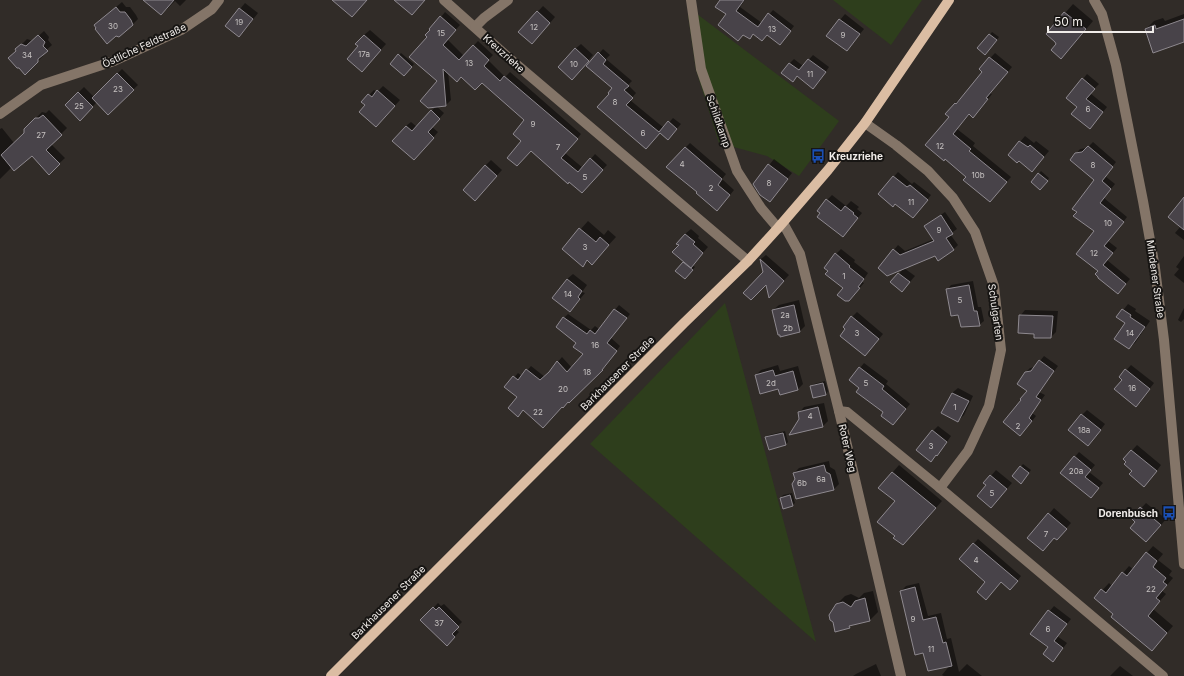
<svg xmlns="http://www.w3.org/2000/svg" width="1184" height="676" viewBox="0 0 1184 676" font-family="Inter,sans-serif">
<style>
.green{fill:#2e3e1c}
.shadow{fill:#0007}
.building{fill:#484349;stroke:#8e898f}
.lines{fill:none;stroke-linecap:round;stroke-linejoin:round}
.minor{stroke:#847568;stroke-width:10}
.major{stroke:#dbbda3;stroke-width:10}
.labels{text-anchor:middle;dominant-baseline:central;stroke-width:4;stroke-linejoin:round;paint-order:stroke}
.number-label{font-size:8px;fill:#c6c2c1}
.street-label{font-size:10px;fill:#f0ece9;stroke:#171513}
.poi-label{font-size:10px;font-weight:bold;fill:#f0ece9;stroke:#171513;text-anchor:start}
</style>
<rect width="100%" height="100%" fill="#312c28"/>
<g class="green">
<polygon points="833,0 922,0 891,45"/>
<polygon points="697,14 839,121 799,176 767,156 719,143 696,70 688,15"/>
<polygon points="725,303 816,642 590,444"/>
</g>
<g class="shadow">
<polygon points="147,0 186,0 180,6 175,1 166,10"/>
<polygon points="721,0 745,0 740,7 762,23 773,10 794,26 784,39 767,34 754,34 749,38 727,14"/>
<polygon points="122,2 126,7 130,7 136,15 138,19 132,25 101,20"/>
<polygon points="245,3 258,13 244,31 226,26"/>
<polygon points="1073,4 1093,21 1069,50 1061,58 1057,44 1047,34"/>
<polygon points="543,6 555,17 537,38 519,32"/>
<polygon points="445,12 460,25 447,39 464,56 478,41 493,55 488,60 505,77 510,72 581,134 565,153 583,168 595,154 607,165 586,187 522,141 526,120 482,82 448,72 451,100 446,105 428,107 438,80 428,37 441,17"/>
<polygon points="845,14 864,29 847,50 840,20"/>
<polygon points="1184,14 1184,41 1146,29 1154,21 1163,18 1165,21"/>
<polygon points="370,30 386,44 362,71 359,46 364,35"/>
<polygon points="44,31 49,37 48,40 52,45 43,53 43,56 38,61 17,51 16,50 27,39 33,41"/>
<polygon points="992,32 999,37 988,51 979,48"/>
<polygon points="581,44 593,55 577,73 575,49"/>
<polygon points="603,49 610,55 606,59 632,81 628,85 636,93 630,100 664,128 673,118 681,124 672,134 660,132 650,144 610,94 613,88 588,66"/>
<polygon points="401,53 414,64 404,75 391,64"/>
<polygon points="995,53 1012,67 990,93 992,94 978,112 970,114 957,129 975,143 973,146 1011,177 990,201 967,176 946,158 950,117 947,114 955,103 960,99 961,99 983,72 980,69"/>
<polygon points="813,55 829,67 818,83 798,75 790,63 794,59 803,66"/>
<polygon points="122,69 138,85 108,114 97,102 80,119 66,105 84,87 94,97"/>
<polygon points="1087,74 1099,84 1090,93 1107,107 1094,123 1078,107 1083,79"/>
<polygon points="383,86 400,100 381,121 366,105 369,95 374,90 377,92"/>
<polygon points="436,106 444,113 432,127 438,132 419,154 406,126 411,122 417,127"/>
<polygon points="49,110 67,128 51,144 65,158 49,173 32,155 12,167 0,179 0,129 2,128 14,143 25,133 25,129 42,112 46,113"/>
<polygon points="1025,136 1034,143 1036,141 1049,151 1032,171 1019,160 1009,155"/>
<polygon points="1093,142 1116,162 1105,176 1115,184 1104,198 1127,217 1108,241 1117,248 1107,260 1130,279 1122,288 1099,271 1095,231 1095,180 1076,154 1080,149 1087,148"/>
<polygon points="690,143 726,174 722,179 734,190 722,205 685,148"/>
<polygon points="774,159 792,173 770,201 754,184"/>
<polygon points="491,160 502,170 480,194 485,166"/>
<polygon points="1041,171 1049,178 1043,186 1032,182"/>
<polygon points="898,172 912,184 914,182 931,195 917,213 879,194"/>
<polygon points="832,195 846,206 851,201 859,207 857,209 862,213 848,230 827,200"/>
<polygon points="1184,200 1184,240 1175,233 1181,226"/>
<polygon points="945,212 957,229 950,234 958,245 954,249 936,255 879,268 898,245 905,251 934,239 925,226 930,222"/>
<polygon points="588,221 604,235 608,230 616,237 592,263 588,260 583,266 563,249"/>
<polygon points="691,229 699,236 698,238 708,247 692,265 695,267 687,276 677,271 685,262 680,245 685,234"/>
<polygon points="841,249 855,260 854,262 868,273 862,282 864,283 849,300 836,254"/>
<polygon points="766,255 789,275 774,291 764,272 761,259"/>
<polygon points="1184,256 1184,283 1174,275 1179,269 1176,267"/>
<polygon points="904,268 915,276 902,291 892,282"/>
<polygon points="573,274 587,285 582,292 585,293 570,311 567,279"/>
<polygon points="973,281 978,307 981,307 984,321 979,325 959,314 947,290 951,285"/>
<polygon points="799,300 805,326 800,331 781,336 773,310 779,305"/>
<polygon points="1128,304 1136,309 1135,311 1150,321 1135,343 1129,348 1126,323 1118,317"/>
<polygon points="619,305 630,314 611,338 620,346 606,366 563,407 518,397 506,387 518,373 522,376 531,366 545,377 562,357 572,368 585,354 564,318 568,314 591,330 595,326 599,329"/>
<polygon points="1184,308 1184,319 1181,322 1178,320"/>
<polygon points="1025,310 1058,311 1056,332 1051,337 1035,333 1020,316"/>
<polygon points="857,312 883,334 865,355 847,329 852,317"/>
<polygon points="1044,356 1058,366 1039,392 1045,395 1032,413 1036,416 1025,430 1023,400 1028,391 1025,373 1030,368 1035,367"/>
<polygon points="864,363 888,381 886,384 910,404 897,420 885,412 861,388 860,368"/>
<polygon points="778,365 780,371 798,366 803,384 798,389 778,388 756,375 761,370"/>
<polygon points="1131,365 1154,383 1141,400 1120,377"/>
<polygon points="825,381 828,391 826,394 811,387 814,384"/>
<polygon points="958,388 973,396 964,415 958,421 943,413 952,393"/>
<polygon points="824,403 828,421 823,426 800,420 799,413 804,407"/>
<polygon points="1087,410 1105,424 1093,440 1082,415"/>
<polygon points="938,426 951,436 942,449 931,460 933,431"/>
<polygon points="785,431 788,442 786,444 769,449 766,437 769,435"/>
<polygon points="1137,445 1161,465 1150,480 1134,470 1128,462 1124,459"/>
<polygon points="1079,452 1095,465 1089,472 1103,483 1095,492 1062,472"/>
<polygon points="829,461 830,467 835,470 839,484 834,489 796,479 794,473 799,468"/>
<polygon points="1023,464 1031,470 1023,480 1013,476"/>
<polygon points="899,465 942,501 910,537 896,536 896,501 880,487"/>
<polygon points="996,470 1012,483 991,507 987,485 985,483"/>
<polygon points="792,493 795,503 792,505 781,498 783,495"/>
<polygon points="1146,503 1166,519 1152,536 1132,518"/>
<polygon points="1054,508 1071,523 1062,533 1055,537 1029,538"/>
<polygon points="978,539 1021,576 1014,585 1001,581 986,599 986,582 960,559"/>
<polygon points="1153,546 1163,554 1158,560 1172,571 1169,575 1173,578 1162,591 1166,594 1153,609 1173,626 1158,643 1115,614 1095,598 1109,583 1112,586 1129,566 1133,569"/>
<polygon points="919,583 928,616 941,613 947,639 951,638 959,672 967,664 982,676 944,676 942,675 950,665 924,652 901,591 906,586"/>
<polygon points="873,591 878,612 870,620 852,624 849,627 837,604 845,596 851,594 859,598 864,593"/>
<polygon points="438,603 441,606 444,604 462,622 455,629 459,632 447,645 422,620"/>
<polygon points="1054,606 1071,619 1057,636 1067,643 1057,656 1049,647 1031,633"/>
<polygon points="876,664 881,676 853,676 856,674"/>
<polygon points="1120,666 1133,676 1110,676"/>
</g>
<g class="building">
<polygon points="143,0 174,0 161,15"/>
<polygon points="332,0 367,0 352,17"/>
<polygon points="394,0 425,0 412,15"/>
<polygon points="720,0 744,0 736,11 758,27 768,13 791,31 780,45 767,35 762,41 753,34 750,39 743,35 738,41 718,25 726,14 715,7"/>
<polygon points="116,7 120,12 125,12 131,20 133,25 119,37 116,36 107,44 95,29 96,28 94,25"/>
<polygon points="239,8 253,19 239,37 225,26"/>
<polygon points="537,11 550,23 532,44 518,32"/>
<polygon points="1064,12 1086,29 1061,59 1051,50 1056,44 1055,42 1046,34"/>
<polygon points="440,16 456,30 443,45 459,60 473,45 489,60 484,66 500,81 504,76 578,139 561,158 578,172 590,158 603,170 582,193 569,182 568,184 531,151 517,166 507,158 521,141 513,134 524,120 482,83 475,90 461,77 457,82 443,69 446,106 428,108 420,101 437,81 409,57 427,37 425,35 430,30 429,29"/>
<polygon points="839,19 860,34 847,51 826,36"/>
<polygon points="1184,19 1184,42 1153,53 1145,29 1155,25 1156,29"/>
<polygon points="989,34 997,40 985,55 977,48"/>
<polygon points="38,35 45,42 43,46 48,51 38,59 38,62 25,75 19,68 17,68 8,58 16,51 15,49 21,44 26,46"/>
<polygon points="364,35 381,50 362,72 347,59 358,46 355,44"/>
<polygon points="575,48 589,61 572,80 558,67"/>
<polygon points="598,52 606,60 603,64 629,86 624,90 633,98 626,105 659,132 668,121 677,129 668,140 660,133 646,149 597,107 609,94 608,93 612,88 586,66"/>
<polygon points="398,54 412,67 404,76 390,64"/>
<polygon points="989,57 1008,72 986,98 988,99 973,118 969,114 953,134 971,149 969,151 1007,182 990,202 963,180 966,177 945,159 944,161 925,145 949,117 945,114 955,103 956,104 982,72 979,69"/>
<polygon points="808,59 826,72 813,89 797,76 793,82 781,73 789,63 799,70"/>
<polygon points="117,73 134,90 108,115 92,98"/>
<polygon points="1082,78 1095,89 1086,99 1103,112 1090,129 1071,114 1077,107 1066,98"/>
<polygon points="377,90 395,106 376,127 359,112 365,105 361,102 368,94 372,97"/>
<polygon points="78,92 93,107 80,121 65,105"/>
<polygon points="431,110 440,119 428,132 434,138 414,160 392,141 406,126 412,131"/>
<polygon points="43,115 62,135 46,150 60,164 49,175 32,156 14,171 1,155 24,133 24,129 35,118 39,118"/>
<polygon points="1019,141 1028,147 1030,145 1044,157 1032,172 1019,161 1017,163 1008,155"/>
<polygon points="1088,146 1113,167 1102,181 1111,189 1100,203 1124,222 1104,246 1113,253 1103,265 1126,284 1118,294 1098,278 1098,277 1095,274 1098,271 1076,254 1094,231 1073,216 1077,212 1072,209 1094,180 1070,160 1075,153 1082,152"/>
<polygon points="685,147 722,179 718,185 730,195 717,211 696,193 697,192 666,167"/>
<polygon points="768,164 788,179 770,202 760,195 753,184"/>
<polygon points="485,165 497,176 475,201 463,190"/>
<polygon points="1038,173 1048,181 1040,190 1031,182"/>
<polygon points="893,176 907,187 910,185 928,200 913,218 895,204 893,207 878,194"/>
<polygon points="1184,197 1184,230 1168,217"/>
<polygon points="826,199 841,211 845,206 854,213 853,214 858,218 843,237 817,217 820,213 817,211"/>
<polygon points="941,215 953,234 946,238 954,250 938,261 935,256 887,276 878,268 893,249 900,255 934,241 924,226"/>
<polygon points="579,228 596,242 600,237 609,245 592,265 587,260 583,267 562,249"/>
<polygon points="685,234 695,242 693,244 703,253 691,268 672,252 679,245 676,244"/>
<polygon points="835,253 850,266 849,267 864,279 858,287 860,288 849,301 845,301 837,295 843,288 825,274 828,271 824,268"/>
<polygon points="760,259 784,281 769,298 766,285 751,300 743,293 763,272"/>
<polygon points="683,262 693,270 685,279 675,271"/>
<polygon points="898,273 910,282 902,292 890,282"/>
<polygon points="567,279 582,291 578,297 580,299 570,312 552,298"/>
<polygon points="969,285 974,311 977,311 980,326 961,327 958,315 951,316 946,289"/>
<polygon points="794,305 800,332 780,337 780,335 778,335 772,310"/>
<polygon points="614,309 627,318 607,343 617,351 602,370 603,370 569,403 568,402 563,408 562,407 543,428 523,410 518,417 508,408 517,397 504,387 513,376 518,380 526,369 540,380 549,372 557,361 567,372 583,354 573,347 576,343 556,327 563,317 587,334 590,330 595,334"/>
<polygon points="1122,309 1131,315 1130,317 1145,327 1129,349 1114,339 1125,323 1116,317"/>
<polygon points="1019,315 1053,316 1051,338 1034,338 1034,334 1018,333"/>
<polygon points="851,316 879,339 865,356 840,336 845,329 843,327"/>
<polygon points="1039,360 1054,371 1036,397 1041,400 1029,418 1032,421 1020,436 1003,422 1021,400 1020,399 1027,391 1017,384 1025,372 1031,371"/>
<polygon points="859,367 884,386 882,389 906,409 893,425 881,416 883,412 856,392 859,388 849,380"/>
<polygon points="1125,369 1150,389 1136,407 1114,389 1122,380 1119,377"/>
<polygon points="773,370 775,376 793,371 798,390 780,395 778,389 760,394 755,375"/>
<polygon points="823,383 826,395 813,398 810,386"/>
<polygon points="952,393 969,401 958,422 941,413"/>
<polygon points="818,407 823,427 789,435 799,419 798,412"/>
<polygon points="1081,414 1101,430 1088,446 1068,430"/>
<polygon points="932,430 947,442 937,456 936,455 931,462 916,450"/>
<polygon points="783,433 786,445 769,450 765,437"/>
<polygon points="1131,450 1157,471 1144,487 1129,474 1132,471 1124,464 1126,462 1123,459"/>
<polygon points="1074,456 1091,470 1085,477 1099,488 1091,498 1060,473"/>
<polygon points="824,465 826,472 830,474 834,490 796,499 792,484 795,479 793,473"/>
<polygon points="1020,466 1029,473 1021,484 1012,476"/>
<polygon points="892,472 936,508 903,545 893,538 895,536 877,522 895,501 878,488"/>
<polygon points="990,475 1007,489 991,508 977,496 986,485 983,483"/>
<polygon points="790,495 793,506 783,509 780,498"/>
<polygon points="1140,507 1161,525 1146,542 1130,528 1135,522 1131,518"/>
<polygon points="1048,513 1067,529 1057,540 1054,538 1043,551 1027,538"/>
<polygon points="973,543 1018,581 1010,590 1001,582 986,600 977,592 985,582 959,559"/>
<polygon points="1146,552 1157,561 1153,567 1166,578 1163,582 1167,585 1156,598 1160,601 1148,616 1167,633 1152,651 1111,617 1113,614 1094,598 1101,589 1106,593 1122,572 1127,576"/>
<polygon points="915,587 923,620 936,617 943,643 946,642 952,666 928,671 923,653 915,655 900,591"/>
<polygon points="865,598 870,621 849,626 850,628 835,632 833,622 830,620 829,615 836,604 843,602 851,607 855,601"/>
<polygon points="433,607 436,610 439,607 459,627 452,634 455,637 447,646 420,620"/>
<polygon points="1048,610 1067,624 1054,641 1063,648 1053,662 1043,654 1048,647 1030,634"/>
</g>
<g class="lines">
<g class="minor">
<polyline points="444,0 509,58 748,261"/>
<polyline points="691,0 701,69 737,171 761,208 778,228"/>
<polyline points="1094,0 1102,14 1116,65 1143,201 1155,268 1164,340 1184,564"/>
<polyline points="475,27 484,18 508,0"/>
<polyline points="0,114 41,85 114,61 181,30 212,9 219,0"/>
<polyline points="865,123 896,145 928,171 953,198 975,232 994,286 1001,350 989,406 968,451 940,488"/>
<polyline points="783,223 800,254 839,411 901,676"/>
<polyline points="839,411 847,412 940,488 1163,676"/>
</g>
<polyline class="major" points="331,676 684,323 748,261 778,228 828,170 865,123 949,0"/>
</g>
<defs>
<symbol id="bus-bare" viewBox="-9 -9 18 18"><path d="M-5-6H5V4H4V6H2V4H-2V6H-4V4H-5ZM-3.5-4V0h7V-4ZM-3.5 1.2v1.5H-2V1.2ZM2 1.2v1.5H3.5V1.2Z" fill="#1a4fb4" stroke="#171513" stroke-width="2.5" paint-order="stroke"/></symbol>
</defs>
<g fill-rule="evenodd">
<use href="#bus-bare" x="808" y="146" width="20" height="20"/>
<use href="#bus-bare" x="1159" y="503" width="20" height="20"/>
</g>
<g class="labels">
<g class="number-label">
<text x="239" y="22">19</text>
<text x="113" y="26">30</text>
<text x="534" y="27">12</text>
<text x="772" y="29">13</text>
<text x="441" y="33">15</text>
<text x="843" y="35">9</text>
<text x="364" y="54">17a</text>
<text x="27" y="55">34</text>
<text x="469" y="63">13</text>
<text x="574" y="64">10</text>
<text x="810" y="74">11</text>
<text x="118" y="89">23</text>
<text x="615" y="102">8</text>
<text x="79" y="106">25</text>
<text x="1088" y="109">6</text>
<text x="533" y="124">9</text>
<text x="643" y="133">6</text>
<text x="41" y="135">27</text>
<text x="940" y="146">12</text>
<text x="558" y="147">7</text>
<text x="682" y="164">4</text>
<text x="1093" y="165">8</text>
<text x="978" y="175">10b</text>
<text x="585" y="177">5</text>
<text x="769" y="183">8</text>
<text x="711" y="188">2</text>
<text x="911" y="202">11</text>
<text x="1108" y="223">10</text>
<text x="939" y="230">9</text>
<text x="585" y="247">3</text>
<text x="1094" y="253">12</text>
<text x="844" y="276">1</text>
<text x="568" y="294">14</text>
<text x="960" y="300">5</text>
<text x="785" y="315">2a</text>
<text x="788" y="328">2b</text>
<text x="857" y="333">3</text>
<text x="1130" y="333">14</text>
<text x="595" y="345">16</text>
<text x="587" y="372">18</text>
<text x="771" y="383">2d</text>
<text x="866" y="383">5</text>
<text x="1132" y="388">16</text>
<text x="563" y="389">20</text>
<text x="955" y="407">1</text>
<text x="538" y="412">22</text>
<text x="810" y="416">4</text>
<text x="1018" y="426">2</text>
<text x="1084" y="430">18a</text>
<text x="931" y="446">3</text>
<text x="1076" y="471">20a</text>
<text x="821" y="479">6a</text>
<text x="802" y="483">6b</text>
<text x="992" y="493">5</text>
<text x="1046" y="534">7</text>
<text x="976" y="560">4</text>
<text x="1151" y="589">22</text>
<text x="913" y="619">9</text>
<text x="439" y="623">37</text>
<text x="1048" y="629">6</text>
<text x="931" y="649">11</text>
</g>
<g class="street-label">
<text transform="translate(144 45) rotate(-25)">Östliche Feldstraße</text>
<text transform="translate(504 53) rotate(42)">Kreuzriehe</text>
<text transform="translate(719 121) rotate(71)">Schildkamp</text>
<text transform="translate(1156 279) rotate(82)">Mindener Straße</text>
<text transform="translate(996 312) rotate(82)">Schulgarten</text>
<text transform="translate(617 373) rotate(-45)">Barkhausener Straße</text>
<text transform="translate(848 448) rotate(77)">Roter Weg</text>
<text transform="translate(388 602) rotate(-45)">Barkhausener Straße</text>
</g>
<g class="poi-label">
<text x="829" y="156">Kreuzriehe</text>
<text x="1158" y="513" text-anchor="end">Dorenbusch</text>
</g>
</g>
<path d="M1048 26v6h105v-6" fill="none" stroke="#f0ece9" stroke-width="2"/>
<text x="1054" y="26" font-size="12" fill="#f0ece9" stroke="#171513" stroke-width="3" paint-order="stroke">50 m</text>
</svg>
